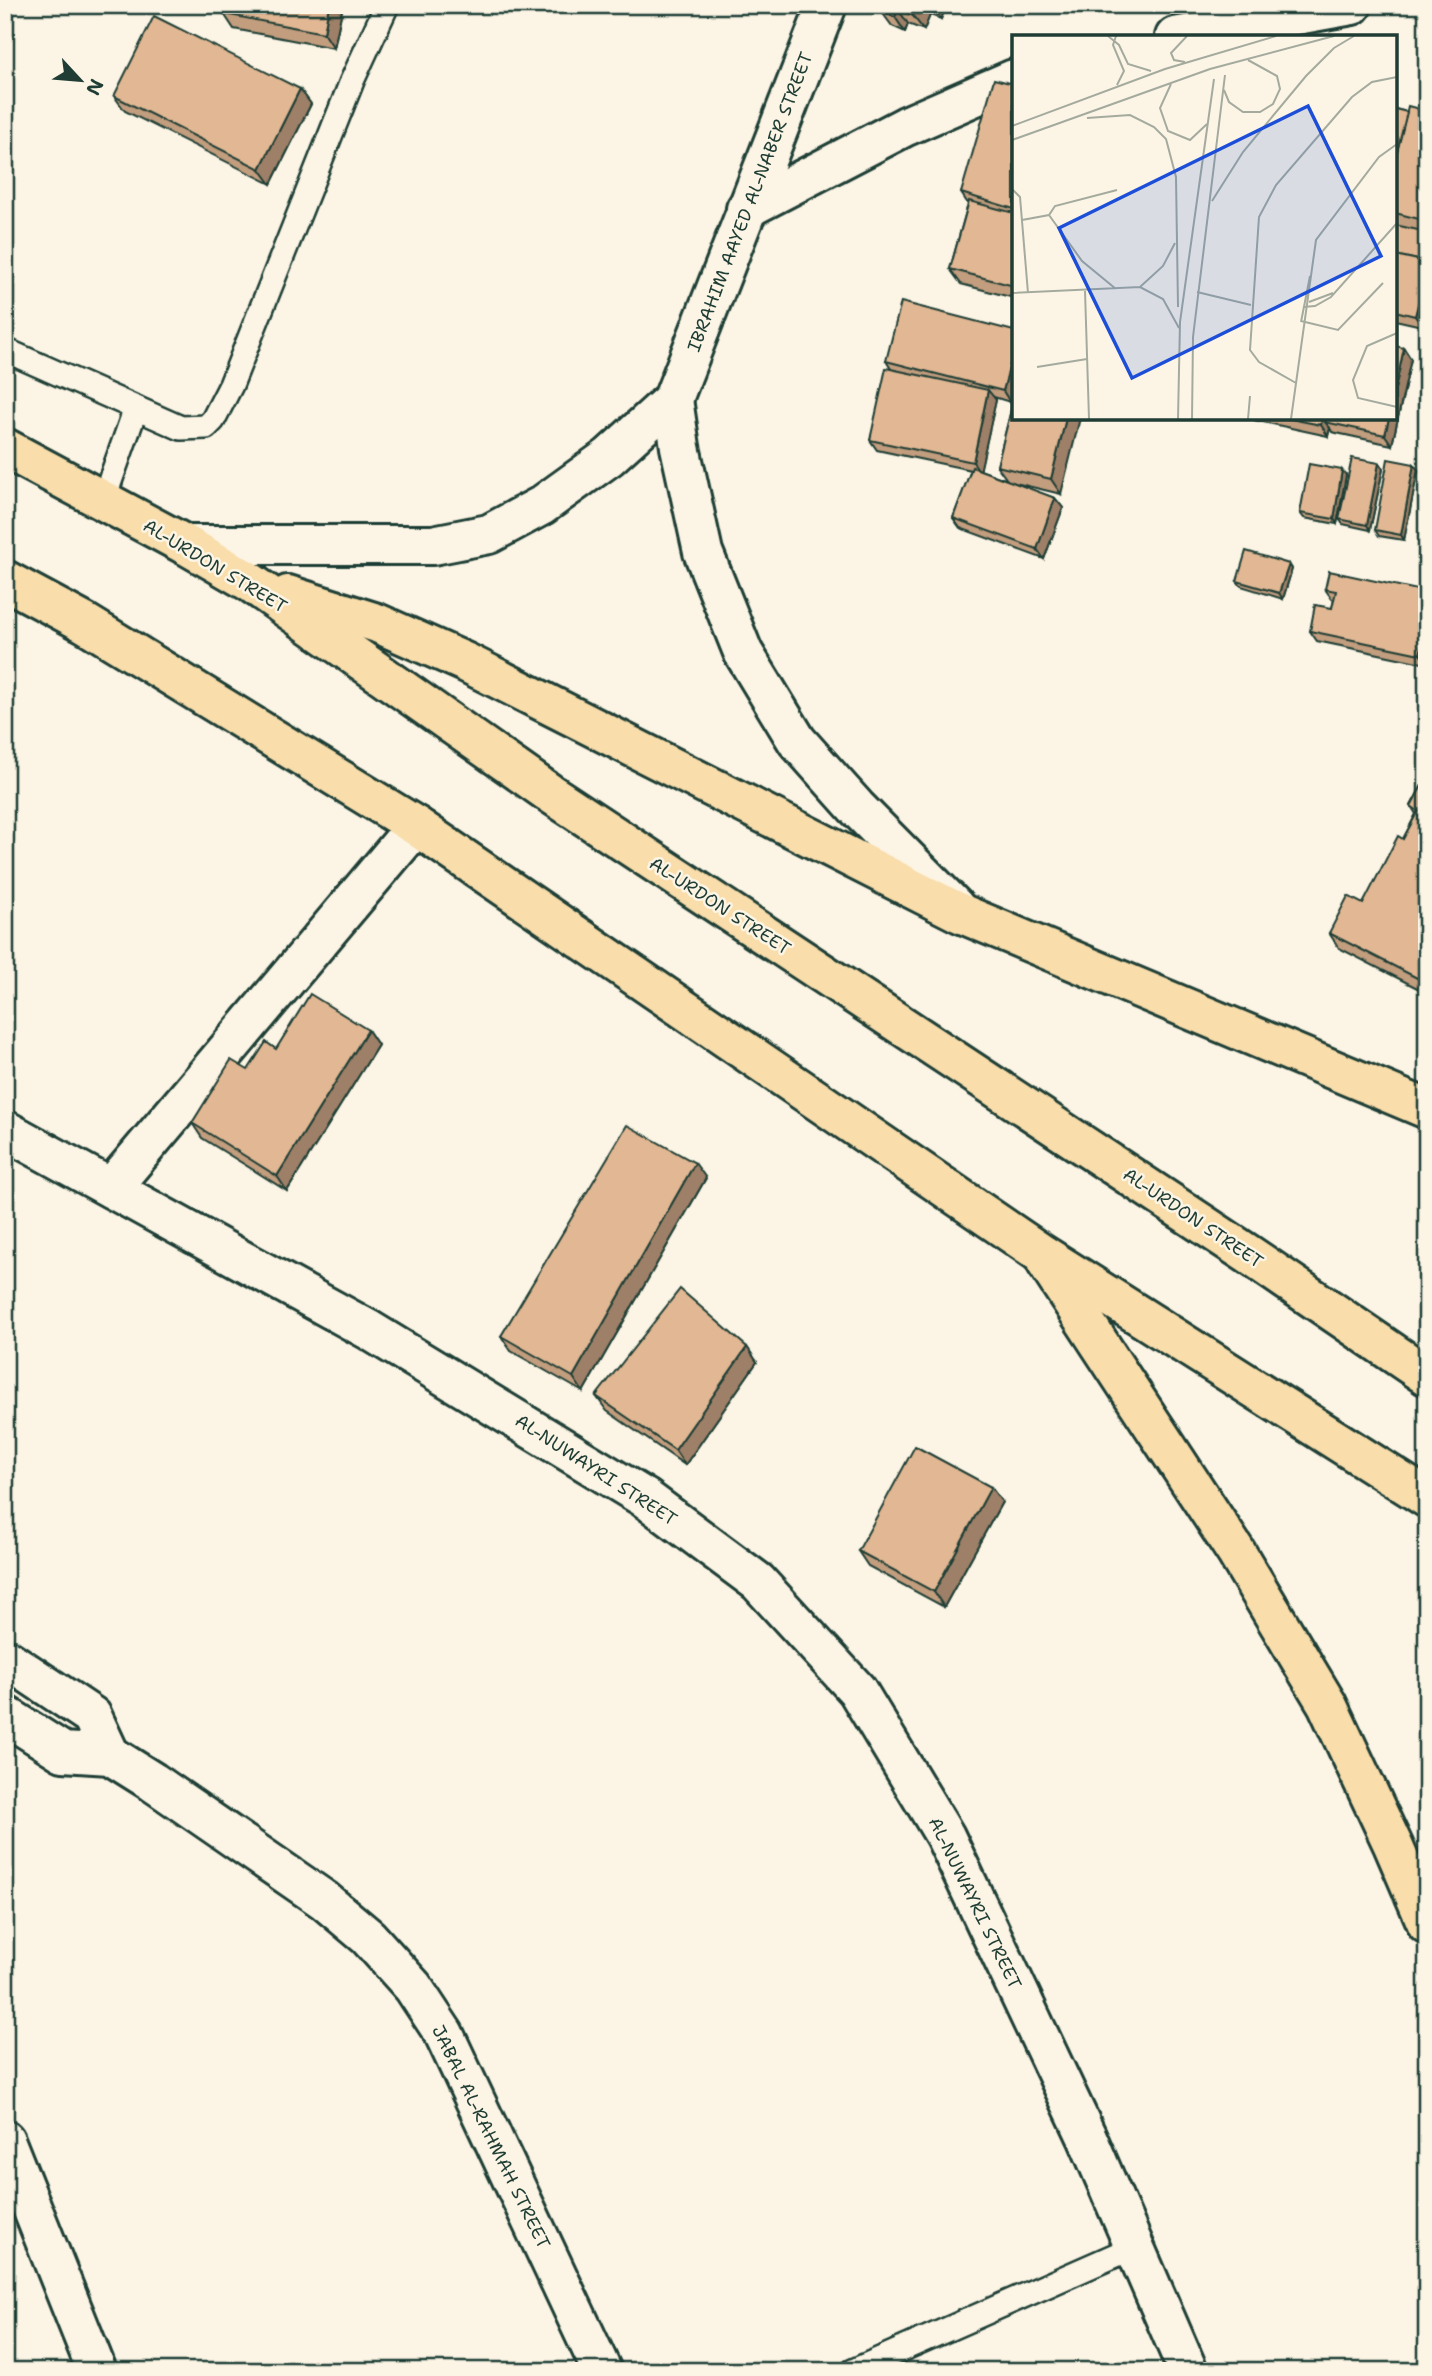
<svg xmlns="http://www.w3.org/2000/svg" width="1432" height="2376" viewBox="0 0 1432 2376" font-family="'Shantell Sans',sans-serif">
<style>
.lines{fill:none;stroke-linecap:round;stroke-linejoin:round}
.lane-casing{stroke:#1f3d34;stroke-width:28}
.street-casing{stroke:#1f3d34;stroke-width:44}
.secondary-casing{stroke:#1f3d34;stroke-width:44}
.highway-casing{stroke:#1f3d34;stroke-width:44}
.lane{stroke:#fcf5e5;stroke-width:23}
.street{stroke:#fcf5e5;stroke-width:38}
.secondary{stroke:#fcf5e5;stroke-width:38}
.highway{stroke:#f9ddab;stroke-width:38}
.wall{fill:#c29d7e;stroke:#1f3d34;stroke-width:2}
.shaded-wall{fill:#9e8067;stroke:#1f3d34;stroke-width:2}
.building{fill:#e2b793;stroke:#1f3d34;stroke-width:2}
.labels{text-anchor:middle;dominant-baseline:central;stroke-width:5;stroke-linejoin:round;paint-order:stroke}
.street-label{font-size:18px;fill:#1f3d34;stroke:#fcf5e5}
.inset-road{fill:none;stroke:#a4ab9e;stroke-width:2}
.view{fill:#1d4ed8;fill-opacity:0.15;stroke:#1d4ed8;stroke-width:3.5}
.inset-edge{fill:none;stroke:#1f3d34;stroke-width:3.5}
</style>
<rect width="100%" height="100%" fill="#fcf5e5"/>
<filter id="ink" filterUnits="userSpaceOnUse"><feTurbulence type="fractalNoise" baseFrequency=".0143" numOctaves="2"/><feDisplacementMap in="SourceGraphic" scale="14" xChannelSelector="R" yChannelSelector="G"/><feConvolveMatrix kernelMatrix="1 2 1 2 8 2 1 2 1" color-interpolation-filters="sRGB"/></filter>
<g filter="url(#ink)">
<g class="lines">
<defs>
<g id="lane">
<polyline points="5,350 181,428 206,427 213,420 231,385 352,81 387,5"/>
<polyline points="103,501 136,408"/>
<polyline points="853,2371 1134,2247"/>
</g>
<g id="street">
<polyline points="1175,37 1352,5"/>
<polyline points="746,209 906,126 1014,79"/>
<polyline points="673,399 680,447 703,552 743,652 797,741 856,807 955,907"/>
<polyline points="186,545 433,545 489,534 541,506 609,457 673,399 827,5"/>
<polyline points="5,1130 369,1330 645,1498 758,1582 857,1690 945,1836 1087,2137 1188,2371"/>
<polyline points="111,1188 416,826"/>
<polyline points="5,2140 97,2371"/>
</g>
<g id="secondary">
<polyline points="5,1658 92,1716 110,1755"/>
<polyline points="5,1715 63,1752 110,1755 153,1782 324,1900 368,1937 413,1987 444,2034 602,2371"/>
</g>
<g id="highway">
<polyline points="5,448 186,545 250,582 548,792 1248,1254 1427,1376"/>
<polyline points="5,580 85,623 416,826 1039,1252 1427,1498"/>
<polyline points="288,595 377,623 465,662 960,913 1427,1109"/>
<polyline points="1046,1262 1236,1552 1327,1704 1393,1845 1427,1924"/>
</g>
</defs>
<use href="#lane" class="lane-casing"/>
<use href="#street" class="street-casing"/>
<use href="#secondary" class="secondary-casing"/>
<use href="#highway" class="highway-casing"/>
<use href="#lane" class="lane"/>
<use href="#street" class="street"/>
<use href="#secondary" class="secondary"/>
<use href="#highway" class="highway"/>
</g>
<g class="wall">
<polygon points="225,5 343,5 334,48 234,29 224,14"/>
<polygon points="884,5 947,5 941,19 930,15 924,30 908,24 905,32 892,26 881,11"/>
<polygon points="949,5 962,5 960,10"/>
<polygon points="1014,84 1014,298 961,284 950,269 968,204 961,193"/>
<polygon points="300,89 311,104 271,184 125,111 114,96"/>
<polygon points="1395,109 1407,112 1427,111 1427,327 1423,323 1422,326 1395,320"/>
<polygon points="1014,331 1014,388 1010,402 994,397 996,400 980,470 1007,480 997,466 1014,398 1061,494 1011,482 1055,498 1063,508 1044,559 960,528 953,518 971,470 877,450 870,440 891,369 886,361"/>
<polygon points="1411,359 1392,445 1332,432 1330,428 1328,436 1254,420 1253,418 1395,418"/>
<polygon points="1379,463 1383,469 1370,530 1343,524 1339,519"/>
<polygon points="1418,470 1404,540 1379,536 1375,530"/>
<polygon points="1346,475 1337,524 1304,518 1300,513"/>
<polygon points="1289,564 1292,569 1283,599 1241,586 1237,581"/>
<polygon points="1325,589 1427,592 1427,664 1317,641 1310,631 1332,608 1334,600 1332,599"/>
<polygon points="1427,776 1427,993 1339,948 1329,933 1363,904 1403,839 1416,814 1411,806"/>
<polygon points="368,1030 378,1045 287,1191 202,1138 192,1123 248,1070 276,1049"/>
<polygon points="706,1178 583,1392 511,1351 501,1336"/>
<polygon points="747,1347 757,1362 685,1465 607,1411 596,1396"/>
<polygon points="1002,1502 944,1607 868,1566 858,1551"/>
</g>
<g class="shaded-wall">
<polygon points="329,5 343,5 334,48 324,33"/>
<polygon points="918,5 924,5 930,15 924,30 913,16"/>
<polygon points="931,5 947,5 941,19"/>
<polygon points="898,9 908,24 905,32 895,17"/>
<polygon points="300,89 311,104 271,184 260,169"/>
<polygon points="1427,269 1427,308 1419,317 1423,323 1422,326 1415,316"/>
<polygon points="1404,348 1411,359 1392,445 1385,435 1389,418 1395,418 1395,389"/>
<polygon points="1014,349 1014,388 1010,402 1003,391"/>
<polygon points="988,390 996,400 980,472 973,462"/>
<polygon points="1066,418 1080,418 1061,494 1051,479"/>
<polygon points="1322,418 1332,418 1325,422 1330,428 1328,436 1321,425"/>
<polygon points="1379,463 1383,469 1370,530 1367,525"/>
<polygon points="1414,464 1418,470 1404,540 1401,535"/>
<polygon points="1342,470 1346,475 1337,524 1334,519"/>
<polygon points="1055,498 1063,508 1044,559 1037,549"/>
<polygon points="1289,564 1292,569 1283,599 1279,593"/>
<polygon points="1427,622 1427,663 1420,654"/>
<polygon points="368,1030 378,1045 287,1191 277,1176"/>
<polygon points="695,1163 706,1178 583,1392 573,1377"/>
<polygon points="747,1347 757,1362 685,1465 675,1450"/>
<polygon points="991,1487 1002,1502 944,1607 934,1592"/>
</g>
<g class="building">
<polygon points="225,5 329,5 324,33 224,14"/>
<polygon points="884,5 918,5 913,16 898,9 895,17 881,11"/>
<polygon points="154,16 300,89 260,169 114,96"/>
<polygon points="994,79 1014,84 1014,209 961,193"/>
<polygon points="1408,106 1427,111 1427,221 1395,213 1395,160"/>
<polygon points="1395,109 1407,112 1395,160"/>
<polygon points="969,201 1014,213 1014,286 950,269"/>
<polygon points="1395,225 1427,232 1427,262 1395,255"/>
<polygon points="1395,255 1427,262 1427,269 1415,316 1395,311"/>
<polygon points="1427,291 1427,319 1419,317"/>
<polygon points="901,302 1014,331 1014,349 1003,391 886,361"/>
<polygon points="1395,346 1404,348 1395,389"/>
<polygon points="886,368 988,390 973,462 870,440"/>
<polygon points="1014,398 1014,418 1066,418 1051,479 997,466"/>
<polygon points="1286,418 1322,418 1321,425"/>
<polygon points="1326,418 1389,418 1385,435 1325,422"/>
<polygon points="1352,458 1379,463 1367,525 1339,519"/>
<polygon points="1388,459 1414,464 1401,535 1375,530"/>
<polygon points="1309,464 1342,470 1334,519 1300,513"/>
<polygon points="972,467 1055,498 1037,549 953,518"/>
<polygon points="1246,551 1289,564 1279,593 1237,581"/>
<polygon points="1329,571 1427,592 1427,622 1420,654 1310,631 1315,605 1332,608 1336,591 1325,589"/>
<polygon points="1427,776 1427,983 1329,933 1348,896 1363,904 1398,836 1403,839 1418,811 1411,806"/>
<polygon points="310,994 368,1030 277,1176 192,1123 231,1060 248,1070 266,1042 276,1049"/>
<polygon points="627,1125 695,1163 573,1377 501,1336"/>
<polygon points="680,1289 747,1347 675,1450 596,1396"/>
<polygon points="915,1446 991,1487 934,1592 858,1551"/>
</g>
</g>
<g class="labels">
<g class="street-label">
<text transform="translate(750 202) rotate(-69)">IBRAHIM AAYED AL-NABER STREET</text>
<text transform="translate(215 566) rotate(31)">AL-URDON STREET</text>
<text transform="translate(720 906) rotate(33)">AL-URDON STREET</text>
<text transform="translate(1193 1218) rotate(34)">AL-URDON STREET</text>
<text transform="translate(596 1470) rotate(33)">AL-NUWAYRI STREET</text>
<text transform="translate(975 1903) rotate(64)">AL-NUWAYRI STREET</text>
<text transform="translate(491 2137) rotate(64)">JABAL AL-RAHMAH STREET</text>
</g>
</g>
<g transform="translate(1012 35)">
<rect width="385" height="385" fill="#fcf5e5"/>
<path class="inset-road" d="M96 1 107 10 116 29 139 36M104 1 101 10 112 36 105 50M173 27 162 25 159 18 175 1M159 49 148 73 156 96 178 105 195 89M212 55 217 67 231 77H248L261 69 268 54 265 41 236 25M75 83 118 80 142 92 154 104 164 142 166 272M0 91 153 34 264 1M0 105 198 34 322 1M0 154 8 162 16 258M200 166 231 117 294 41 322 13 342 1M37 180 70 226 104 254M10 185 37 180 43 171 105 155M128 252 151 231 163 208M73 256 77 384M185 257 239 270M0 258 128 252 151 264 167 293M297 267 321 258M291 272 303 271 319 262 385 188M289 286 326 295 371 248M289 287 298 241M385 298 355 311 341 345 346 363 385 372M25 332 75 324M284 348 247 327 238 315 247 182 264 150 340 62 360 47 385 42M166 384 168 287 202 44M180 384 181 302 213 40M236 384 238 361M279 384 304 205 367 122 385 109"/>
<path class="view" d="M296 71 369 221 120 343 47 193Z"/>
<rect width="385" height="385" class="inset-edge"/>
</g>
<rect width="1432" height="2376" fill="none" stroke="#fcf5e5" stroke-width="28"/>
<rect x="14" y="14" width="1404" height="2348" fill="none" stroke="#1f3d34" stroke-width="2.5" filter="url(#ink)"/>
<g transform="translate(80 80) rotate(116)" stroke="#fcf5e5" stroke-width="5" paint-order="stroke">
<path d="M0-5L12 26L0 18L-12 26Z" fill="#1f3d34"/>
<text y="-10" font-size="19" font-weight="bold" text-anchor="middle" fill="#1f3d34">N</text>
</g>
</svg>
